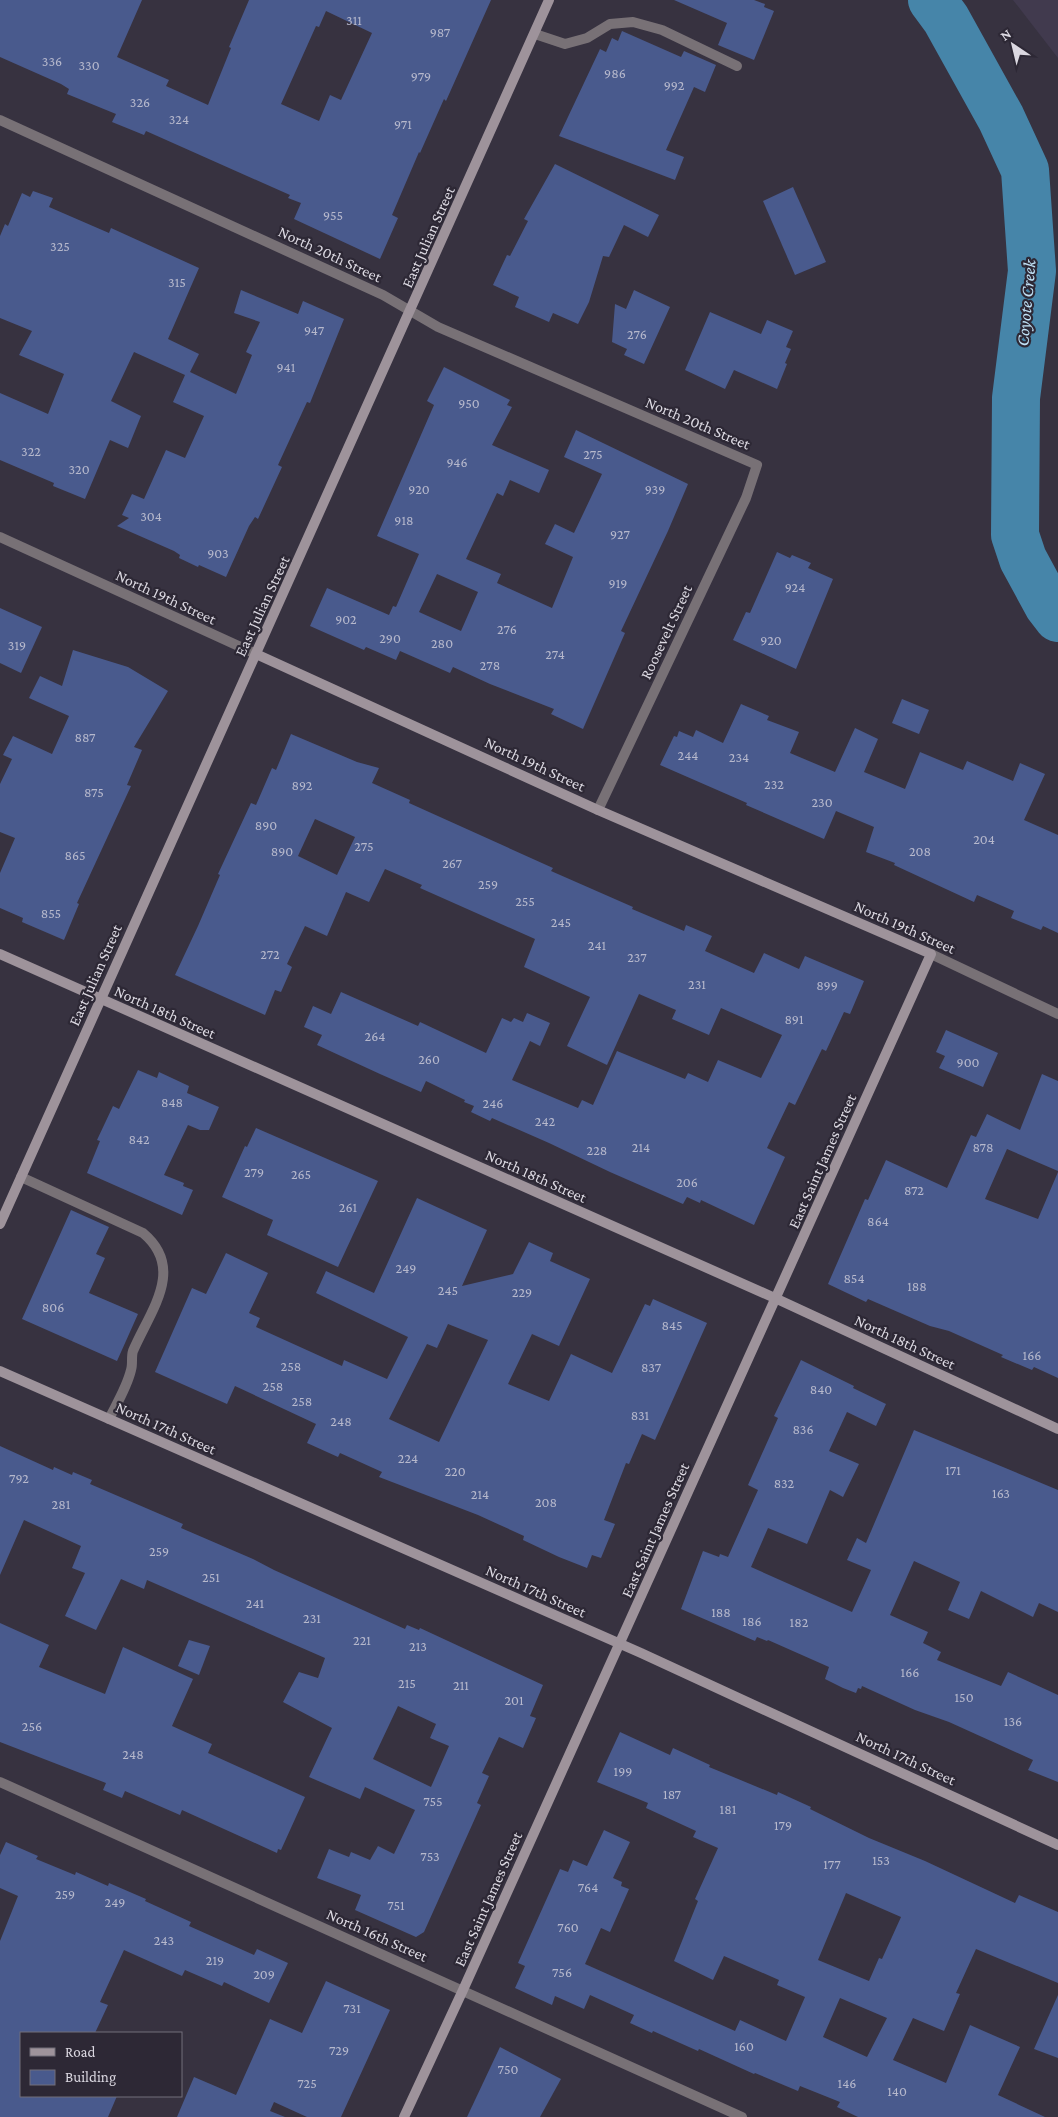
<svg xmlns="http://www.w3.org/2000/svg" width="1058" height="2117" viewBox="0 0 1058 2117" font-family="'Crimson Pro',serif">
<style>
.built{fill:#413a4e}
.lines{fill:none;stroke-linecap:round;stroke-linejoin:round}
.river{stroke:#4685a9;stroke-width:48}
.building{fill:#495a8d;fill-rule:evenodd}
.lane{stroke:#787176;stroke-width:10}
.street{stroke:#787176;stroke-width:10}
.secondary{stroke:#9e939b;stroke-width:10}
.labels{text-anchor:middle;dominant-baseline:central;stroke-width:4.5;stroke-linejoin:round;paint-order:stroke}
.number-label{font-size:14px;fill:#b6b8cc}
.street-label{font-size:16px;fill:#dbd8e1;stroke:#2d2835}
.water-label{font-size:18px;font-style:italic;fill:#c0e2f7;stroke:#2d2835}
</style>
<rect width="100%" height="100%" fill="#373240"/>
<polygon class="built" points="1013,0 1058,0 1058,58"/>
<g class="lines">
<polyline class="river" points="932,0 946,19 1001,118 1025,170 1032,271 1016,398 1015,535 1023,559 1048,605 1058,618"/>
</g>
<g class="building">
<path d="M0 0H142L117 57 169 80 166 86 208 105 231 48 229 47 249 0H491L446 101 444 99 420 153 419 152 392 215 398 218 380 259 294 219 301 203 288 198 290 195 146 131 144 135 112 122 116 114 67 94 69 89 61 84 0 57ZM326 11 372 33 341 100 330 95 319 121 281 104 316 26 319 27Z"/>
<polygon points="674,0 754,0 765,4 764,7 774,11 754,60 718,45 727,23"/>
<polygon points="622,31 681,57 684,51 716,65 705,92 694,87 666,150 684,157 675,180 559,136 600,49 606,52 612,38 618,41"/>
<polygon points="555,164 659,215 648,237 624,225 609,257 603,256 589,302 578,324 553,313 549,322 515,307 519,297 493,285 507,255 510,256 528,221 524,219"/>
<polygon points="793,187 826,262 795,275 763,201"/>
<polygon points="33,191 53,198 49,207 109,233 111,228 199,268 168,339 199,354 190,372 236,394 252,355 246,352 260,322 234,313 241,290 298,314 303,301 344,319 310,403 307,402 278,465 282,467 258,519 255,517 249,526 226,577 199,565 198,567 179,558 180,555 174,551 117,526 129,518 122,515 132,494 144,499 166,450 185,458 204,416 173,402 185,375 134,352 111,401 141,416 128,448 110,440 85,499 53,486 54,483 0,460 0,393 48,414 64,374 19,355 32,331 0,318 0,236 5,224 8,226 22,193 30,197"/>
<polygon points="634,290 670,307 644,364 624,355 627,349 612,342 615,304 626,309"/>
<polygon points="710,312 761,334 767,320 793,331 786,347 791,349 785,363 787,364 777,389 734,370 725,389 685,370"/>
<path d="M444 367 510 400 507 405 512 407 492 445 549 470 539 493 510 480 503 496 497 493 466 559 501 574 497 583 552 608 573 557 545 544 555 524 574 533 602 474 564 457 576 430 688 484 668 531 621 631 625 633 583 729 551 714 554 709 490 684 453 667 450 673 400 651 396 660 366 647 364 650 310 626 327 588 389 615 393 606 396 607 419 554 377 536 434 405 427 401ZM437 574 478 592 461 631 419 612Z"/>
<polygon points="777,552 790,558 792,555 811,563 808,568 833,579 796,669 733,640 746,612 750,613"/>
<polygon points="0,608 42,627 21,673 0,663"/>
<polygon points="73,650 128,667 168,691 134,747 142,750 127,785 131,786 77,903 79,904 64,940 22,922 23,918 0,908 0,873 15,838 0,832 0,784 12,759 3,755 13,736 52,754 69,716 29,698 40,676 62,686"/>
<polygon points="902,699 929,710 919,734 892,723"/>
<polygon points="741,704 769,716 767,720 799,732 790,753 835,772 855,728 878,739 864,772 905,789 920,752 963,770 967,761 1013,781 1020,763 1045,774 1024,820 1058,835 1058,933 1043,926 1041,930 1011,918 1014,911 977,895 974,902 894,865 895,863 866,852 874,827 836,811 824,839 746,805 747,803 660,765 674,736 677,737 679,731 693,737 696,730 723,743"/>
<path d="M291 734 357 762 379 768 372 783 410 800 409 803 553 868 551 871 633 907 632 909 684 931 686 925 712 936 705 951 754 973 764 953 799 969 805 956 864 981 850 1014 844 1012 826 1051 822 1049 795 1105 789 1102 767 1148 785 1157 754 1225 701 1200 700 1203 687 1197 683 1204 610 1172 549 1143 492 1118 490 1121 471 1112 474 1106 464 1102 465 1100 426 1081 421 1092 380 1074 317 1045 322 1035 304 1027 313 1006 331 1014 341 992 418 1026 420 1022 486 1053 502 1018 511 1022 514 1018 523 1022 527 1013 550 1023 540 1046 530 1041 512 1080 578 1108 582 1100 593 1105 617 1051 685 1079 688 1073 708 1082 718 1060 761 1078 782 1035 721 1008 709 1035 672 1019 676 1010 639 994 607 1065 567 1046 590 997 524 967 535 939 420 888 422 885 385 869 369 902 346 892 327 936 305 926 287 964 292 967 281 992 275 990 265 1015 175 975 198 926 220 875 218 874 251 803 256 805 272 768 276 770ZM315 819 355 837 337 875 298 856Z"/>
<polygon points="946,1030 998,1053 983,1087 939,1068 945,1056 936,1052"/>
<polygon points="138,1070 157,1078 159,1072 189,1086 187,1093 219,1107 209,1130 200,1130 188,1125 164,1175 184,1183 183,1186 193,1190 182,1215 87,1173 100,1141 97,1140 113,1106 119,1109"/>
<polygon points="1042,1074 1058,1081 1058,1171 1007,1149 985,1199 1038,1219 1058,1172 1058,1378 1034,1367 1032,1370 1001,1357 1003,1355 949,1331 930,1326 868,1299 866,1302 828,1284 865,1199 868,1200 886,1160 947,1188 971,1135 976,1137 987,1114 1020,1130"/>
<polygon points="256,1128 378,1181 338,1267 267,1235 273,1220 222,1197 245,1146 247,1147"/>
<path d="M417 1198 487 1230 462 1286 513 1274 529 1242 553 1253 550 1261 590 1279 559 1346 532 1334 508 1384 549 1401 571 1354 612 1373 645 1304 650 1306 653 1299 707 1323 655 1440 642 1434 629 1464 626 1463 604 1520 615 1524 601 1558 592 1555 587 1568 559 1557 523 1540 524 1536 478 1515 379 1477 382 1472 340 1453 338 1457 307 1443 316 1424 235 1386 227 1404 155 1372 192 1288 206 1294 226 1253 268 1273 249 1313 260 1318 256 1327 342 1366 344 1360 387 1379 408 1337 316 1293 326 1271 374 1293ZM448 1324 488 1340 439 1442 389 1419 427 1344 437 1348Z"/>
<polygon points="71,1210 109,1227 96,1254 105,1258 89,1293 138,1314 117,1361 22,1319"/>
<polygon points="801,1360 854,1386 853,1388 886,1404 876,1426 847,1412 829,1451 859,1464 843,1497 830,1490 807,1544 768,1528 751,1567 852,1612 871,1570 847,1560 857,1538 866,1543 914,1430 1058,1490 1058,1612 1039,1603 1033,1617 981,1591 969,1619 948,1610 960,1582 914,1561 890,1615 928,1632 923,1643 941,1652 937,1660 1001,1686 1008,1672 1058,1695 1058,1782 1028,1770 1033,1760 949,1722 915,1710 862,1686 861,1689 858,1688 856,1693 843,1688 825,1679 829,1667 768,1640 767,1641 757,1637 755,1641 681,1609 703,1551 719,1557 720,1554 728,1557 758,1490 748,1485 778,1418 774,1416"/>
<path d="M0 1446 53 1470 54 1467 72 1475 73 1472 92 1480 90 1484 183 1524 181 1528 253 1559 274 1570 405 1629 407 1625 419 1630 420 1628 543 1685 530 1716 536 1718 523 1748 499 1737 482 1773 489 1776 477 1803 481 1805 424 1932 416 1937 355 1910 361 1895 317 1878 329 1849 349 1857 351 1852 370 1860 378 1846 394 1854 415 1810 365 1787 360 1799 309 1777 332 1728 283 1702 299 1672 318 1678 325 1658 147 1580 144 1589 121 1579 96 1630 65 1616 85 1573 72 1568 81 1546 24 1520 0 1575ZM398 1706 436 1724 430 1738 449 1746 431 1787 373 1759Z"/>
<polygon points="0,1623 49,1645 39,1667 105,1694 123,1647 193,1679 172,1726 212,1744 208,1753 305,1797 281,1850 278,1849 277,1853 182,1810 180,1815 125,1791 122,1798 103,1790 106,1783 0,1742"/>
<polygon points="189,1640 210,1646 199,1675 178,1666"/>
<path d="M620 1732 670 1755 673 1748 710 1765 709 1767 777 1795 778 1792 811 1807 810 1809 869 1838 925 1861 1015 1903 1019 1895 1058 1912V1983L976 1949 956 1993 960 1994 944 2031 913 2018 893 2060 946 2083 970 2025 1020 2047 998 2095 1045 2117H858L837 2107 840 2102 800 2086 798 2091 755 2073 754 2074 699 2049 698 2051 653 2031 652 2033 630 2023 634 2015 590 1995 584 2009 555 1996 552 2005 515 1988 525 1966 518 1963 560 1869 568 1872 573 1860 587 1866 604 1830 630 1842 613 1878 622 1882 621 1886 629 1889 610 1932 601 1928 585 1964 735 2031 740 2020 786 2041 805 1997 777 1985 779 1980 724 1956 713 1980 674 1961 698 1901 695 1899 718 1848 693 1837 696 1831 646 1808 648 1803 597 1782ZM846 1893 901 1917 882 1959 879 1958 869 1981 818 1960ZM840 1998 887 2018 867 2057 823 2037Z"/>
<polygon points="6,1842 38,1856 36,1859 75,1875 76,1872 108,1886 109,1883 146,1899 145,1901 191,1922 189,1926 254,1955 257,1949 288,1963 269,2003 224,1982 222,1986 185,1970 182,1976 124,1950 100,2002 108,2005 95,2033 21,2033 21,2096 117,2096 108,2117 0,2117 0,1941 18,1896 0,1888 0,1855"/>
<polygon points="326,1981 390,2010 341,2117 307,2117 274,2102 270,2111 285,2117 177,2117 194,2077 236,2095 270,2019 302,2033"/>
<polygon points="1058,1995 1058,2058 1034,2049"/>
<polygon points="500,2047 561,2079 540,2117 467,2117"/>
</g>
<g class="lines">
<g class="lane">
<polyline points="535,34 565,44 587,38 610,24 633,22 662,30 737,66"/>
<path d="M21 1177 143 1233C186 1269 150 1311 133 1351 131 1357 133 1364 131 1370 127 1387 117 1403 109 1419"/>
</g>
<g class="street">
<polyline points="0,120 383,295 438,327 757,465 746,498 598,810"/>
<polyline points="0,537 256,654"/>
<polyline points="931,954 1058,1014"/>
<polyline points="0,1782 742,2117"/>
</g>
<g class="secondary">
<polyline points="256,654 598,810 931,954 463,1990 404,2117"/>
<polyline points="0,954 777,1299 1058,1429"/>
<polyline points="0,1224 549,0"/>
<polyline points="0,1371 641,1653 1058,1845"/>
</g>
</g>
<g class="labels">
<g class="number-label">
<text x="354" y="20">311</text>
<text x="440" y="32">987</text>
<text x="52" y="61">336</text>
<text x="89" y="65">330</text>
<text x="615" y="73">986</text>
<text x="421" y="76">979</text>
<text x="674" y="85">992</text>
<text x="140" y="102">326</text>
<text x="179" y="119">324</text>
<text x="403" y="124">971</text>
<text x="333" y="215">955</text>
<text x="60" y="246">325</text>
<text x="177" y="282">315</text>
<text x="314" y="330">947</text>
<text x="637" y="334">276</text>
<text x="286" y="367">941</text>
<text x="469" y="403">950</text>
<text x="31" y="451">322</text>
<text x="593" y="454">275</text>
<text x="457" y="462">946</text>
<text x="79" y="469">320</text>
<text x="419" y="489">920</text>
<text x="655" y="489">939</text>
<text x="151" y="516">304</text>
<text x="404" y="520">918</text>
<text x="620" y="534">927</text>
<text x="218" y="553">903</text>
<text x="618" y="583">919</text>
<text x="795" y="587">924</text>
<text x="346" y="619">902</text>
<text x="507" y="629">276</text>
<text x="390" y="638">290</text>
<text x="771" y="640">920</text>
<text x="442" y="643">280</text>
<text x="17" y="645">319</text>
<text x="555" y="654">274</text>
<text x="490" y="665">278</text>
<text x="85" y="737">887</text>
<text x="688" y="755">244</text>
<text x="739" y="757">234</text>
<text x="774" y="784">232</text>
<text x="302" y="785">892</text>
<text x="94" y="792">875</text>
<text x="822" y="802">230</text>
<text x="266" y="825">890</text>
<text x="984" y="839">204</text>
<text x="364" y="846">275</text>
<text x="282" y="851">890</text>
<text x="920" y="851">208</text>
<text x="75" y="855">865</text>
<text x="452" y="863">267</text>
<text x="488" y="884">259</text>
<text x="525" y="901">255</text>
<text x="51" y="913">855</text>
<text x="561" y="922">245</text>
<text x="597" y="945">241</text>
<text x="270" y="954">272</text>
<text x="637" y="957">237</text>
<text x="697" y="984">231</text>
<text x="827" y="985">899</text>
<text x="794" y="1019">891</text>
<text x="375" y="1036">264</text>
<text x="429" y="1059">260</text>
<text x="968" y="1062">900</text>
<text x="172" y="1102">848</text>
<text x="493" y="1103">246</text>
<text x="545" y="1121">242</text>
<text x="139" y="1139">842</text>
<text x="641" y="1147">214</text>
<text x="983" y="1147">878</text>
<text x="597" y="1150">228</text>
<text x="254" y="1172">279</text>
<text x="301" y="1174">265</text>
<text x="687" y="1182">206</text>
<text x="914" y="1190">872</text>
<text x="348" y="1207">261</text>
<text x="878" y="1221">864</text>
<text x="406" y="1268">249</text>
<text x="854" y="1278">854</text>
<text x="917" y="1286">188</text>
<text x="448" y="1290">245</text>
<text x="522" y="1292">229</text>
<text x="53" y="1307">806</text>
<text x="672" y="1325">845</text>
<text x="1032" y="1355">166</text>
<text x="291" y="1366">258</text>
<text x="651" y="1367">837</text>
<text x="273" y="1386">258</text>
<text x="821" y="1389">840</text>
<text x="302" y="1401">258</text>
<text x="640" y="1415">831</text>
<text x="341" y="1421">248</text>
<text x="803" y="1429">836</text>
<text x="408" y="1458">224</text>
<text x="953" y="1470">171</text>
<text x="455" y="1471">220</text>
<text x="19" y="1478">792</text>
<text x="784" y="1483">832</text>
<text x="1001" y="1493">163</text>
<text x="480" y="1494">214</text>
<text x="546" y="1502">208</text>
<text x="61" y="1504">281</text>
<text x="159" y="1551">259</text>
<text x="211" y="1577">251</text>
<text x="255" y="1603">241</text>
<text x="721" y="1612">188</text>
<text x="312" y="1618">231</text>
<text x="752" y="1621">186</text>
<text x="799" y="1622">182</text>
<text x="362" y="1640">221</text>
<text x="418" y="1646">213</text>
<text x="910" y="1672">166</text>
<text x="407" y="1683">215</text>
<text x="461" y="1685">211</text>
<text x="964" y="1697">150</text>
<text x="514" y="1700">201</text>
<text x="1013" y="1721">136</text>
<text x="32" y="1726">256</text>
<text x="133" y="1754">248</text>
<text x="623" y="1771">199</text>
<text x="672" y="1794">187</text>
<text x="433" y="1801">755</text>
<text x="728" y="1809">181</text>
<text x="783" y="1825">179</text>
<text x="430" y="1856">753</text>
<text x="881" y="1860">153</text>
<text x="832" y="1864">177</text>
<text x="588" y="1887">764</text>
<text x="65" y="1894">259</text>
<text x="115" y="1902">249</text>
<text x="396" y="1905">751</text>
<text x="568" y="1927">760</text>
<text x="164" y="1940">243</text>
<text x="215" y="1960">219</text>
<text x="562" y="1972">756</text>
<text x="264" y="1974">209</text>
<text x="352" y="2008">731</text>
<text x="744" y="2046">160</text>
<text x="339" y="2050">729</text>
<text x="508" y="2069">750</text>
<text x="307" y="2083">725</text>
<text x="847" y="2083">146</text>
<text x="897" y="2091">140</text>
</g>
<g class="street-label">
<text transform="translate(428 237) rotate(-66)">East Julian Street</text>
<text transform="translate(330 254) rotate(25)">North 20th Street</text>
<text transform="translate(698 423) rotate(23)">North 20th Street</text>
<text transform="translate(166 597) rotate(25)">North 19th Street</text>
<text transform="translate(262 606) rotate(-65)">East Julian Street</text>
<text transform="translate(666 632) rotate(-65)">Roosevelt Street</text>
<text transform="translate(535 764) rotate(25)">North 19th Street</text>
<text transform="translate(905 927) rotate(24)">North 19th Street</text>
<text transform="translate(95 975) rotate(-66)">East Julian Street</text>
<text transform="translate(165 1012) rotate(24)">North 18th Street</text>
<text transform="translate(822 1161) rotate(-66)">East Saint James Street</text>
<text transform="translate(536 1176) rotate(24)">North 18th Street</text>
<text transform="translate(905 1342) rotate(25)">North 18th Street</text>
<text transform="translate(166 1428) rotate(24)">North 17th Street</text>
<text transform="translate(655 1530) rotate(-66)">East Saint James Street</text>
<text transform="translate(536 1591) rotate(24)">North 17th Street</text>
<text transform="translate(906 1758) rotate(25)">North 17th Street</text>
<text transform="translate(488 1899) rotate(-66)">East Saint James Street</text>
<text transform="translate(377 1935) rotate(24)">North 16th Street</text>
</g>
<g class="water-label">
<text transform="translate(1026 303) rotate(-85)">Coyote Creek</text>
</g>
</g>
<rect x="20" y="2032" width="162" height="65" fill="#2d2835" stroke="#736e7a"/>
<rect x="30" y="2048" width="25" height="8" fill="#9e939b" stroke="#736e7a"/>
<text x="65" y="2057" font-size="15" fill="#dbd8e1">Road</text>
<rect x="30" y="2070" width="25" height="15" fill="#495a8d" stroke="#736e7a"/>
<text x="65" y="2082" font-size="15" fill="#dbd8e1">Building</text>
<g transform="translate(1013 45) rotate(325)" stroke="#2d2835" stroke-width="4" paint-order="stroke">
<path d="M0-4L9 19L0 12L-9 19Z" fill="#dbd8e1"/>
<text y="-8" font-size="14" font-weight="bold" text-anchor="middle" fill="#dbd8e1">N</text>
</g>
</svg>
